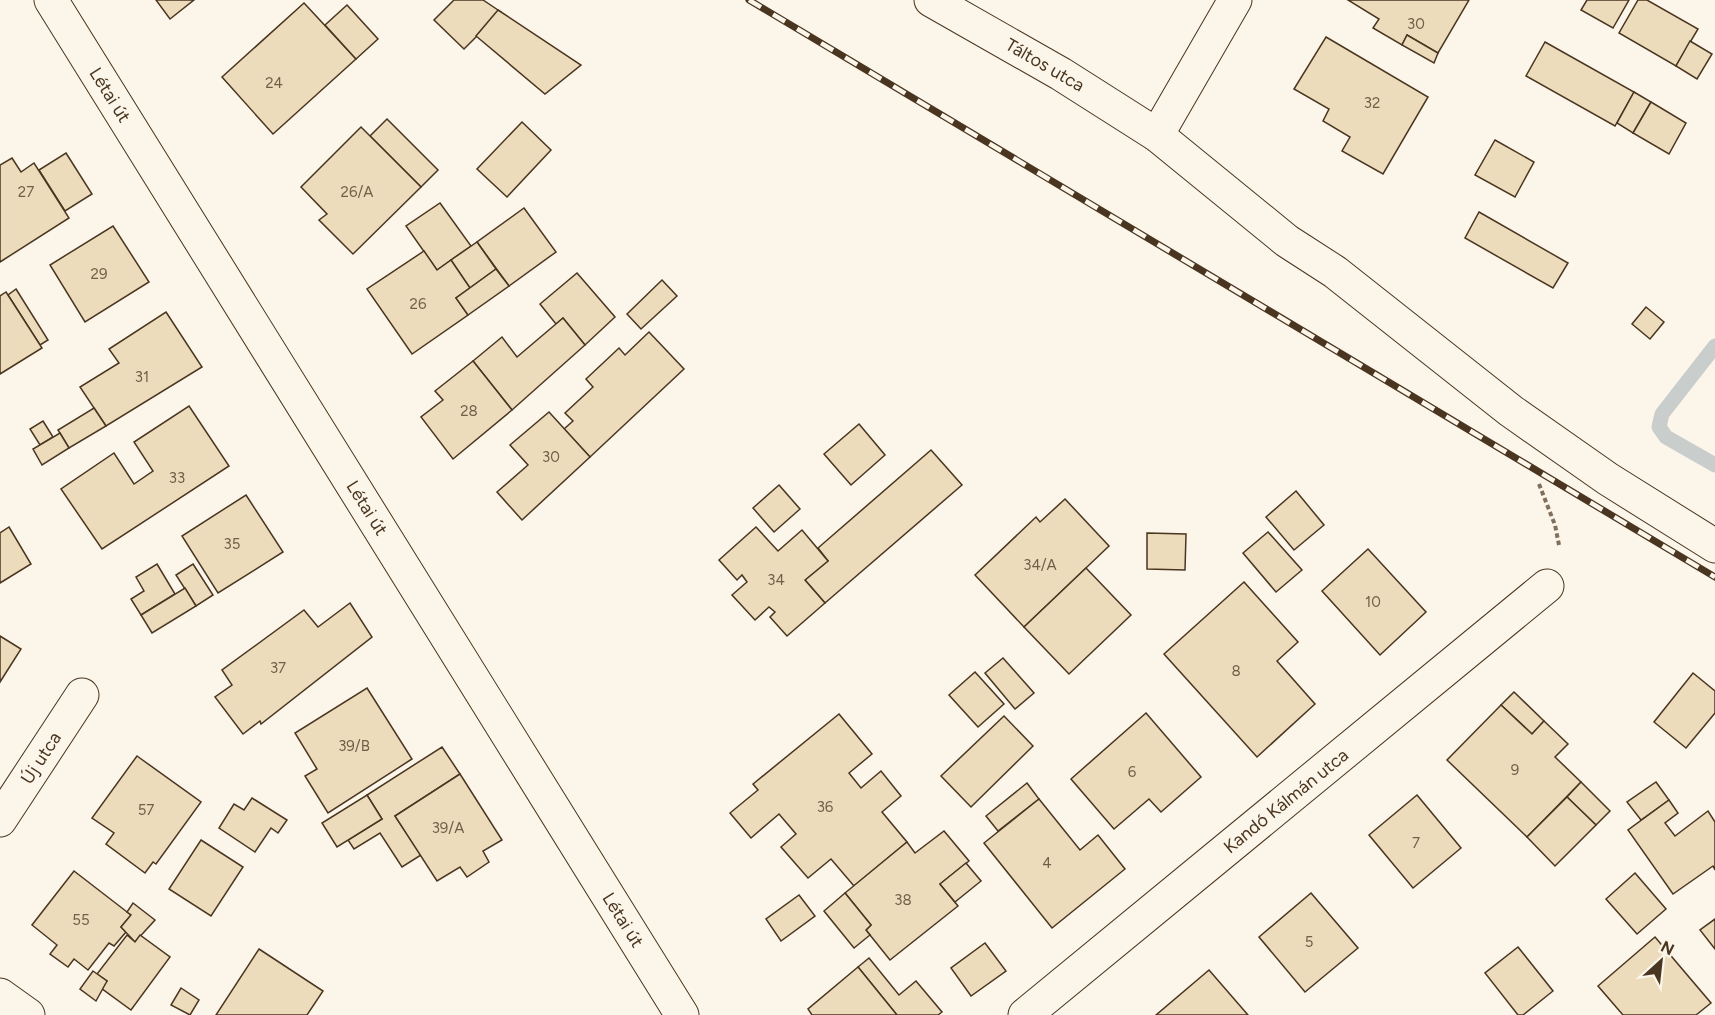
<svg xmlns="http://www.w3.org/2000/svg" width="1715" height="1015" viewBox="0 0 1715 1015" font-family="Figtree,sans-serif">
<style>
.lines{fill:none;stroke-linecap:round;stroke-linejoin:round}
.stream{stroke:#c9cecd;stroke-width:15}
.building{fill:#ecdcbc;stroke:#4a3520;stroke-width:1.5}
.street-casing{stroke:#4a3520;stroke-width:35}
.path{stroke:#7f6f5c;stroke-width:4;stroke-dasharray:4.5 3;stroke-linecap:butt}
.street{stroke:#fbf6e9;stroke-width:33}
.rail-casing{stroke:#4a3520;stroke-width:7}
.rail{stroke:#fbf6e9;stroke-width:4.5;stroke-dasharray:14;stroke-linecap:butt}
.labels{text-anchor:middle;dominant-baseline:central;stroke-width:4.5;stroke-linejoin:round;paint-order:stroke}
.number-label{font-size:15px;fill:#725f47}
.street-label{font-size:18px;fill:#4a3520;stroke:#fbf6e9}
</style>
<rect width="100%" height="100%" fill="#fbf6e9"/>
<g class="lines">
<polyline class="stream" points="1715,346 1662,414 1659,427 1666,437 1715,465"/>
</g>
<g class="building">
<polygon points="156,0 194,0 170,19"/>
<polygon points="454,0 483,0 501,12 464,49 434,20"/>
<polygon points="1348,0 1469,0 1438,53 1407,35 1402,45 1373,28 1379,19"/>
<polygon points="1587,0 1629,0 1613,28 1581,10"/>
<polygon points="1638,0 1647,0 1698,29 1676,66 1619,33"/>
<polygon points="304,3 356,59 273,134 222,77"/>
<polygon points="347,5 378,39 356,59 325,25"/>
<polygon points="498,10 581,65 545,94 476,36"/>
<polygon points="1407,35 1438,53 1434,63 1402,45"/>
<polygon points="1326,37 1428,97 1383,174 1342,151 1350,137 1323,121 1329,109 1294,89"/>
<polygon points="1690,41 1712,54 1697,79 1676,66"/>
<polygon points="1545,42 1634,92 1615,126 1526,76"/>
<polygon points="1634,92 1651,102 1633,133 1617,123"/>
<polygon points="1651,102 1686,123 1669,154 1633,133"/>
<polygon points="387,119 438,170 421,187 370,136"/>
<polygon points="522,122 551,150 507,197 477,169"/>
<polygon points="361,127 421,187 353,254 319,220 327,214 301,187"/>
<polygon points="1495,140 1534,162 1515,197 1475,175"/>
<polygon points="66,153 92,194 65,211 39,170"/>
<polygon points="12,158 21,172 34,163 69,218 0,262 0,165"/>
<polygon points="440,203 471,246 437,270 406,226"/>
<polygon points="524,208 556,252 509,286 477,242"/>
<polygon points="1479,212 1568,263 1553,288 1465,238"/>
<polygon points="113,226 149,282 85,322 50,265"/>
<polygon points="477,242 496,269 470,288 451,260"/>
<polygon points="424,251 437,270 451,260 470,288 456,298 468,315 412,354 367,289"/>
<polygon points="496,269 509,286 468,315 456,298"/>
<polygon points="577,273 615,317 585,345 563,318 556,324 540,304"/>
<polygon points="662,280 677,296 641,329 627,314"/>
<polygon points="16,289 48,340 40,345 8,295"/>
<polygon points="6,292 42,348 0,374 0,296"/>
<polygon points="1646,307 1664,322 1650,339 1632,324"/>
<polygon points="166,312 202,367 106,426 80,387 119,363 109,349"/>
<polygon points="563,318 585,345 512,410 473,361 502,337 517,357"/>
<polygon points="649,332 684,369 590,457 564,429 573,421 565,413 593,387 586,379 619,348 625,355"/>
<polygon points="473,361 512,410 453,459 421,417 443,400 435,391"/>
<polygon points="189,406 229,466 102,549 61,489 114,453 134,484 153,471 134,442"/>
<polygon points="94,408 106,426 69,448 58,430"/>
<polygon points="549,412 590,457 522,520 497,492 528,465 510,445"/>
<polygon points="43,421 53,437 40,445 30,429"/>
<polygon points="859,424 885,455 851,485 824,454"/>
<polygon points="60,433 69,448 42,465 33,449"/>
<polygon points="931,450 962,485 825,603 805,580 828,561 818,548"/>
<polygon points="779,485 800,509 774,532 753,508"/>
<polygon points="1296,491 1324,525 1294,550 1266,517"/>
<polygon points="246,495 283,552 218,593 182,536"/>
<polygon points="1065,499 1109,546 1024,627 975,575 1036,517 1040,522"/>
<polygon points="9,527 31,564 0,583 0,533"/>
<polygon points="756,527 778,551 802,530 828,561 805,580 825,603 787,636 770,617 775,612 769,607 755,620 732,595 747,582 742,575 737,580 719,560"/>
<polygon points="1268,532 1302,570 1276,592 1243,553"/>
<polygon points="1147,533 1186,534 1185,570 1147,569"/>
<polygon points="1368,549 1426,612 1380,655 1322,591"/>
<polygon points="157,564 175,594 141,615 131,599 144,591 136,577"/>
<polygon points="193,564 213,595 196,606 176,575"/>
<polygon points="1086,568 1131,615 1069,674 1024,627"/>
<polygon points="1244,582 1298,642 1277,661 1315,704 1257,757 1164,654"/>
<polygon points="185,588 196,606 152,633 141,615"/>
<polygon points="350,603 372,637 261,724 260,721 243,734 215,697 232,685 222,670 304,610 318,627"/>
<polygon points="0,636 21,649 0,682"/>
<polygon points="1003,658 1034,693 1015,709 985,673"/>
<polygon points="975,672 1004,704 978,727 949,695"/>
<polygon points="1693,673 1715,691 1715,713 1686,748 1654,722"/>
<polygon points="367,688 412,759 328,813 305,776 317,769 295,733"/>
<polygon points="1514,692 1544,721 1532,734 1501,705"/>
<polygon points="1501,705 1532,734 1544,721 1568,744 1555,757 1581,782 1527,837 1447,760"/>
<polygon points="1146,713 1201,777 1161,812 1149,799 1114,829 1071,779"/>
<polygon points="839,714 872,754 849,773 861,788 881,771 901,796 882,812 907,842 854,886 831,859 808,878 781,847 796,834 779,814 751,838 730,813 758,790 753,784"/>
<polygon points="1004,716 1033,746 971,807 941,776"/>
<polygon points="442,747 460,774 395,816 421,855 402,867 380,833 354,849 348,840 382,819 367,795"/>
<polygon points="137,756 201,802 156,864 153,862 145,873 106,844 114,833 92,818"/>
<polygon points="460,774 502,840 483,851 489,862 467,877 460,867 437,881 395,816"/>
<polygon points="1581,782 1610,811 1596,825 1567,797"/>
<polygon points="1656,782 1669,800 1641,820 1627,802"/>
<polygon points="1027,783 1039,799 998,831 986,816"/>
<polygon points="367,795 382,819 337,847 322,823"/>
<polygon points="1417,795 1461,848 1413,888 1369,835"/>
<polygon points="1567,797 1596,825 1555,866 1527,837"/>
<polygon points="252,798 287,820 278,833 271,828 255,852 219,828 234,804 244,810"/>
<polygon points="1039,799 1080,850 1098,835 1125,869 1052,928 984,843"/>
<polygon points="1669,800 1678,813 1665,823 1675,836 1708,811 1715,822 1715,870 1713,866 1673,894 1628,830"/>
<polygon points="944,831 969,861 940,884 958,906 890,960 866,930 871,925 845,893 907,842 915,853"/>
<polygon points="201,840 243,867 211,916 169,889"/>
<polygon points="966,863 981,881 955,902 940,884"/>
<polygon points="74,871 131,915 121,927 126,932 114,946 109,943 88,970 74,959 68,967 50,954 57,945 32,925"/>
<polygon points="1635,873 1666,909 1637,934 1606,899"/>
<polygon points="845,893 871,925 866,930 870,935 854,948 824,911"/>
<polygon points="1311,893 1358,948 1305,992 1259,937"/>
<polygon points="799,895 815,916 781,941 766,919"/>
<polygon points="133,903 155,920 135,942 121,927 131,915 127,912"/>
<polygon points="1715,919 1715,949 1700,930"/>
<polygon points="127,935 135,942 140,935 170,957 131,1010 101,988 107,981 97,974"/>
<polygon points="1655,937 1711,1003 1696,1015 1623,1015 1598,986"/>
<polygon points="985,943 1006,971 971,996 951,968"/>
<polygon points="1518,947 1553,991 1523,1015 1518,1015 1485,973"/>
<polygon points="259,949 323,991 307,1015 216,1015"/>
<polygon points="869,958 899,995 916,981 942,1012 938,1015 897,1015 858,967"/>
<polygon points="858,967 897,1015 812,1015 808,1009"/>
<polygon points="1209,970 1248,1015 1156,1015"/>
<polygon points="93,971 107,981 96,1001 80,989"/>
<polygon points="181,988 199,1000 190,1015 171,1005"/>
</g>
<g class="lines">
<defs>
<g id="street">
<polyline points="51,0 682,1015"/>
<polyline points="931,0 1061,74 1157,135 1287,241 1335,272 1511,411 1608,479 1715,546"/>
<polyline points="1157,135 1235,0"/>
<polyline points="0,820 82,695"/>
<polyline points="0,995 28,1015"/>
<polyline points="1025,1015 1547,586"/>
</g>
</defs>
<use href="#street" class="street-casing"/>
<polyline class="path" points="1539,484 1555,525 1559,545"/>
<use href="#street" class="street"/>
<defs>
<polyline id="rail" points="749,0 1715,577"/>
</defs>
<use href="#rail" class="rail-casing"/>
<use href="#rail" class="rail"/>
</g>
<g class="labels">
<g class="number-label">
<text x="1416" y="24">30</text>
<text x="274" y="83">24</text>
<text x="1372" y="103">32</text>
<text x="26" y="192">27</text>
<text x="357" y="192">26/A</text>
<text x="99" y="274">29</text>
<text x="418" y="304">26</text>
<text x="142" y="377">31</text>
<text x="469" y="411">28</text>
<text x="551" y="457">30</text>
<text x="177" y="478">33</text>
<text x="232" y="544">35</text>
<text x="1040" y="565">34/A</text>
<text x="776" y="580">34</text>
<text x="1373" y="602">10</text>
<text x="278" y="668">37</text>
<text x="1236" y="671">8</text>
<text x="354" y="746">39/B</text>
<text x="1515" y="770">9</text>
<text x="1132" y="772">6</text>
<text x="825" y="807">36</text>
<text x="146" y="810">57</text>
<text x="448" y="828">39/A</text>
<text x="1416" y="843">7</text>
<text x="1047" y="863">4</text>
<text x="903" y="900">38</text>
<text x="81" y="920">55</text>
<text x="1309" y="942">5</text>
</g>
<g class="street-label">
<text transform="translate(1045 65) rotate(30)">Táltos utca</text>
<text transform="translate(110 95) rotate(58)">Létai út</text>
<text transform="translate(367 508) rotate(58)">Létai út</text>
<text transform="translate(41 758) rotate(-57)">Új utca</text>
<text transform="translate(1286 801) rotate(-39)">Kandó Kálmán utca</text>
<text transform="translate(623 920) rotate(58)">Létai út</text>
</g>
</g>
<g transform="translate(1661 961) rotate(27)" stroke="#fbf6e9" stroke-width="4.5" paint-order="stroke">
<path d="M0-4.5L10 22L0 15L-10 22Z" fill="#4a3520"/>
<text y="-9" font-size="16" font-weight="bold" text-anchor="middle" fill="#4a3520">N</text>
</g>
</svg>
